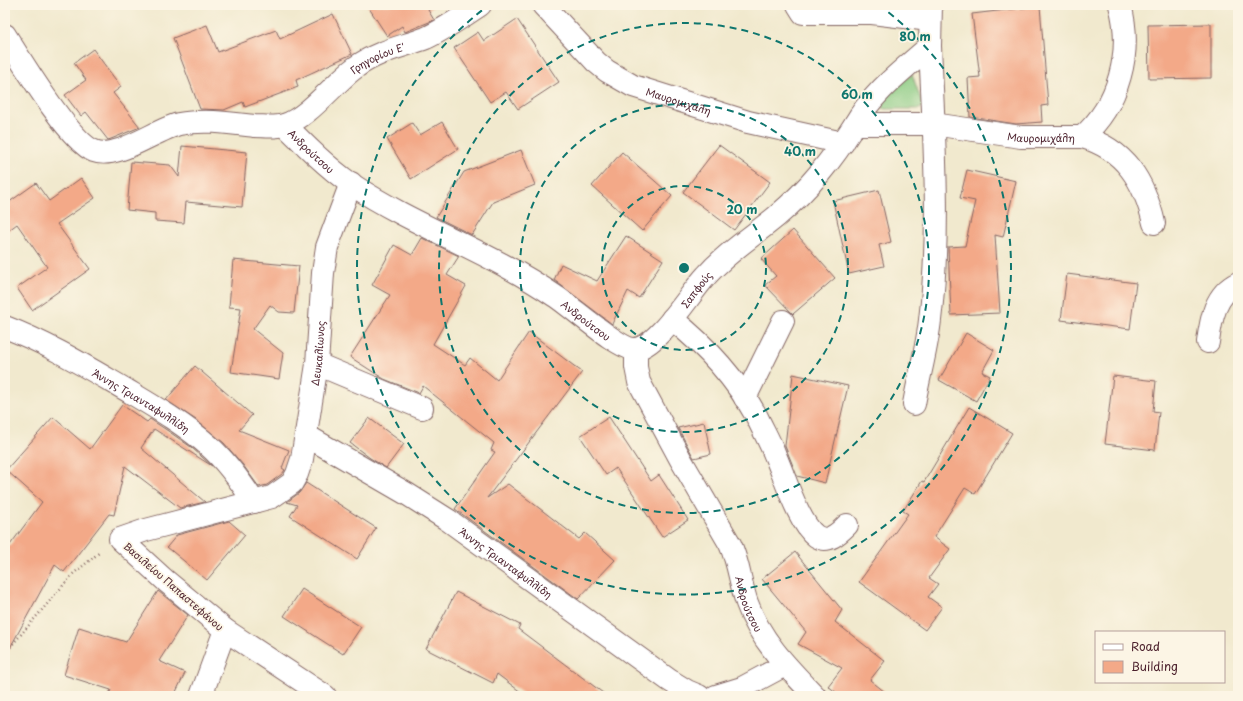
<svg xmlns="http://www.w3.org/2000/svg" width="1243" height="701" viewBox="0 0 1243 701" font-family="'Playpen Sans',sans-serif">
<style>
.grass{fill:#8acb83;stroke:#6a7557}
.building{fill:#f3a988}
.lines{fill:none;stroke-linecap:round;stroke-linejoin:round}
.street-casing{stroke:#846664;stroke-width:24}
.secondary-casing{stroke:#846664;stroke-width:24}
.path{stroke:#846664;stroke-width:2.5;stroke-dasharray:1 3;stroke-linecap:butt}
.street{stroke:#fff;stroke-width:22}
.secondary{stroke:#fff;stroke-width:22}
.ring{fill:none;stroke:#0f766e;stroke-width:2;stroke-dasharray:7 5}
.labels{text-anchor:middle;dominant-baseline:central;stroke-width:3.5;stroke-linejoin:round;paint-order:stroke}
.street-label{font-size:10px;fill:#4a1f2b;stroke:#fcf5e5}
.centre{fill:#0f766e;stroke:#fcf5e5;stroke-width:2}
.ring-label{font-size:12px;text-anchor:middle;font-weight:bold;fill:#0f766e;stroke:#fcf5e5;stroke-width:3.5;stroke-linejoin:round;paint-order:stroke}
</style>
<rect width="100%" height="100%" fill="#fcf5e5"/>
<filter id="ink" filterUnits="userSpaceOnUse"><feTurbulence type="fractalNoise" baseFrequency=".025" numOctaves="2"/><feDisplacementMap in="SourceGraphic" scale="8" xChannelSelector="R" yChannelSelector="G"/><feConvolveMatrix kernelMatrix="1 2 1 2 8 2 1 2 1" color-interpolation-filters="sRGB"/></filter>
<filter id="wash" filterUnits="userSpaceOnUse"><feTurbulence type="fractalNoise" baseFrequency=".012" numOctaves="4" result="noise"/><feDisplacementMap in="SourceGraphic" scale="16" xChannelSelector="R" yChannelSelector="G"/><feGaussianBlur stdDeviation="0.9" result="paint"/><feColorMatrix in="noise" values="0 0 0 0 0 0 0 0 0 0 0 0 0 0 0 0 0 1.4 0 .05"/><feComposite in="paint" operator="in"/></filter>
<g filter="url(#wash)">
<rect width="100%" height="100%" fill="#f1e9ce"/>
<polygon class="grass" points="912,74 923,106 920,109 885,109 882,108 885,96"/>
<g id="blocks">
<g class="building">
<polygon points="367,5 436,5 428,10 434,20 405,32 402,26 387,36"/>
<polygon points="1040,6 1048,105 1041,106 1042,122 1016,124 970,117 968,78 980,77 972,14"/>
<polygon points="333,14 352,54 296,80 298,87 245,107 243,102 224,110 200,109 173,38 207,25 218,52 276,30 280,39"/>
<polygon points="517,19 559,82 518,109 506,92 490,102 454,48 478,32 484,41"/>
<polygon points="1211,24 1211,78 1149,79 1148,25"/>
<polygon points="93,49 121,87 113,93 140,127 111,139 108,140 86,112 81,116 65,95 86,80 74,63"/>
<polygon points="442,122 458,149 411,179 387,139 412,123 420,135"/>
<polygon points="719,145 770,182 734,230 683,192"/>
<polygon points="182,146 247,152 242,207 186,202 184,223 155,221 155,213 127,210 131,162 170,165 179,177"/>
<polygon points="521,150 535,185 493,202 472,235 436,217 464,172"/>
<polygon points="622,152 672,196 642,231 592,186"/>
<polygon points="967,170 1016,181 1003,237 995,235 1000,313 951,315 948,247 965,246 975,201 960,198"/>
<polygon points="81,178 95,198 57,224 90,269 32,310 17,288 47,267 17,224 5,233 5,205 36,183 49,201"/>
<polygon points="879,190 891,242 879,245 884,266 849,274 833,201"/>
<polygon points="793,230 835,278 793,314 765,285 776,276 761,259"/>
<polygon points="626,236 663,260 639,298 628,291 612,324 554,280 561,264 597,281"/>
<polygon points="422,238 459,256 447,275 466,286 433,344 465,365 470,358 497,380 529,332 582,372 487,498 508,484 579,539 585,533 615,560 578,599 455,509 495,452 491,450 494,443 423,386 419,393 384,379 350,357 390,295 372,285 394,245 412,255"/>
<polygon points="233,260 299,266 294,313 279,312 270,305 253,329 283,353 279,379 231,372 241,308 229,307"/>
<polygon points="1067,274 1136,283 1130,329 1061,320"/>
<polygon points="966,333 994,350 982,372 990,376 976,401 939,380"/>
<polygon points="195,366 252,415 239,430 289,450 282,468 285,470 282,474 267,485 259,487 243,465 224,443 196,420 166,400"/>
<polygon points="793,374 848,386 825,483 797,476 785,446"/>
<polygon points="1113,376 1156,381 1153,411 1159,412 1155,450 1105,444"/>
<polygon points="122,405 147,422 150,419 171,433 191,447 212,466 154,429 141,448 205,502 180,508 125,466 114,515 109,514 64,572 55,565 5,657 5,545 10,545 42,502 6,470 53,417 90,449"/>
<polygon points="969,407 1012,433 975,494 965,488 934,537 950,549 929,578 938,584 928,597 942,607 925,630 859,582 908,514 903,511 922,481 924,482"/>
<polygon points="609,417 651,481 659,475 688,520 662,537 616,468 606,475 580,436"/>
<polygon points="369,418 404,444 386,468 370,458 350,443"/>
<polygon points="704,422 711,454 694,458 678,428"/>
<polygon points="306,483 376,528 357,559 290,516 297,505 287,502 299,493"/>
<polygon points="229,521 245,535 207,580 167,547 177,535"/>
<polygon points="795,552 842,610 835,622 885,661 870,680 890,696 841,696 828,686 842,668 798,644 806,632 762,579"/>
<polygon points="302,589 361,627 343,654 284,616"/>
<polygon points="158,591 188,615 159,661 185,673 174,696 108,696 111,690 64,675 79,627 126,642"/>
<polygon points="456,592 520,625 518,629 607,696 526,696 497,674 493,683 426,649"/>
</g>
</g>
</g>
<g filter="url(#ink)">
<use href="#blocks" fill-opacity="0" stroke="#846664" stroke-width="1"/>
<g class="lines">
<defs>
<g id="street">
<polyline points="798,5 803,13 872,13 930,20"/>
<path id="s1" d="M5 35C21 60 69 141 94 151 117 160 155 130 179 124 203 119 230 123 254 126 264 126 274 128 284 125 308 118 335 82 356 67 378 51 402 47 426 38 445 29 462 17 480 5"/>
<path id="s2" d="M285 125C306 146 327 167 351 184 416 227 491 252 555 296 571 306 619 350 635 349 658 347 690 293 706 276 726 253 753 236 777 216 810 188 832 160 855 124H933L1021 137H1082C1119 105 1133 52 1120 5"/>
<path d="M1082 137C1125 149 1144 181 1154 223"/>
<path d="M672 319C706 346 736 379 757 417 763 430 770 442 775 455 784 475 799 524 816 536 828 544 839 533 847 525"/>
<path id="s3" d="M5 327C47 343 85 366 123 388 153 406 183 423 209 446 227 462 241 482 254 502"/>
<path d="M1208 342C1211 319 1215 294 1238 283"/>
<path id="s4" d="M636 349V367L639 382 681 460 730 544C739 563 740 583 747 603 760 640 788 668 815 696"/>
<polyline points="317,364 422,408"/>
<polyline points="745,398 783,321"/>
<path d="M914 404C919 376 927 348 930 320 941 230 934 137 930 46"/>
<path id="s5" d="M307 436 407 494 448 520 669 680 687 691 699 696"/>
<polyline points="201,696 225,630"/>
<path id="s6" d="M325 696 225 630 166 581 120 539 146 530 272 497 292 483 297 474 302 459 317 364 323 273 327 247 351 183"/>
<polyline points="716,696 742,688 785,665"/>
</g>
<g id="secondary">
<path id="s7" d="M543 5 596 62 607 71 633 86 748 122 843 143"/>
<path d="M855 124C873 92 903 70 930 46L931 5"/>
</g>
</defs>
<use href="#street" class="street-casing"/>
<use href="#secondary" class="secondary-casing"/>
<polyline class="path" points="5,653 73,574 100,552"/>
<use href="#street" class="street"/>
<use href="#secondary" class="secondary"/>
</g>
</g>
<g class="ring">
<circle cx="684" cy="268" r="82"/>
<circle cx="684" cy="268" r="164"/>
<circle cx="684" cy="268" r="245"/>
<path d="M879 5A327 327 0 1 1 489 5"/>
</g>
<g class="labels">
<g class="street-label">
<text stroke="none"><textPath href="#s1" startOffset="460">Γρηγορίου Ε'</textPath></text>
<text stroke="none"><textPath href="#s7" startOffset="170">Μαυρομιχάλη</textPath></text>
<text stroke="none"><textPath href="#s2" startOffset="923">Μαυρομιχάλη</textPath></text>
<text stroke="none"><textPath href="#s2" startOffset="37">Ανδρούτσου</textPath></text>
<text stroke="none"><textPath href="#s2" startOffset="505">Σαπφούς</textPath></text>
<text stroke="none"><textPath href="#s2" startOffset="361">Ανδρούτσου</textPath></text>
<text stroke="none"><textPath href="#s6" startOffset="574">Δευκαλίωνος</textPath></text>
<text stroke="none"><textPath href="#s3" startOffset="155">Άννης Τριανταφυλλίδη</textPath></text>
<text stroke="none"><textPath href="#s5" startOffset="236">Άννης Τριανταφυλλίδη</textPath></text>
<text transform="translate(174 586) rotate(41)">Βασιλείου Παπαστεφάνου</text>
<text stroke="none"><textPath href="#s4" startOffset="282">Ανδρούτσου</textPath></text>
</g>
</g>
<circle cx="684" cy="268" r="6" class="centre"/>
<g class="ring-label">
<text x="915" y="41">80 m</text>
<text x="857" y="99">60 m</text>
<text x="800" y="156">40 m</text>
<text x="742" y="214">20 m</text>
</g>
<rect width="1243" height="701" fill="none" stroke="#fcf5e5" stroke-width="20"/>
<rect x="1095" y="631" width="130" height="52" fill="#fcf5e5" stroke="#b59f9b"/>
<rect x="1103" y="644" width="20" height="6" fill="#ffffff" stroke="#b59f9b"/>
<text x="1131" y="651" font-size="12" fill="#4a1f2b">Road</text>
<rect x="1103" y="661" width="20" height="12" fill="#f3a988" stroke="#b59f9b"/>
<text x="1131" y="671" font-size="12" fill="#4a1f2b">Building</text>
</svg>
